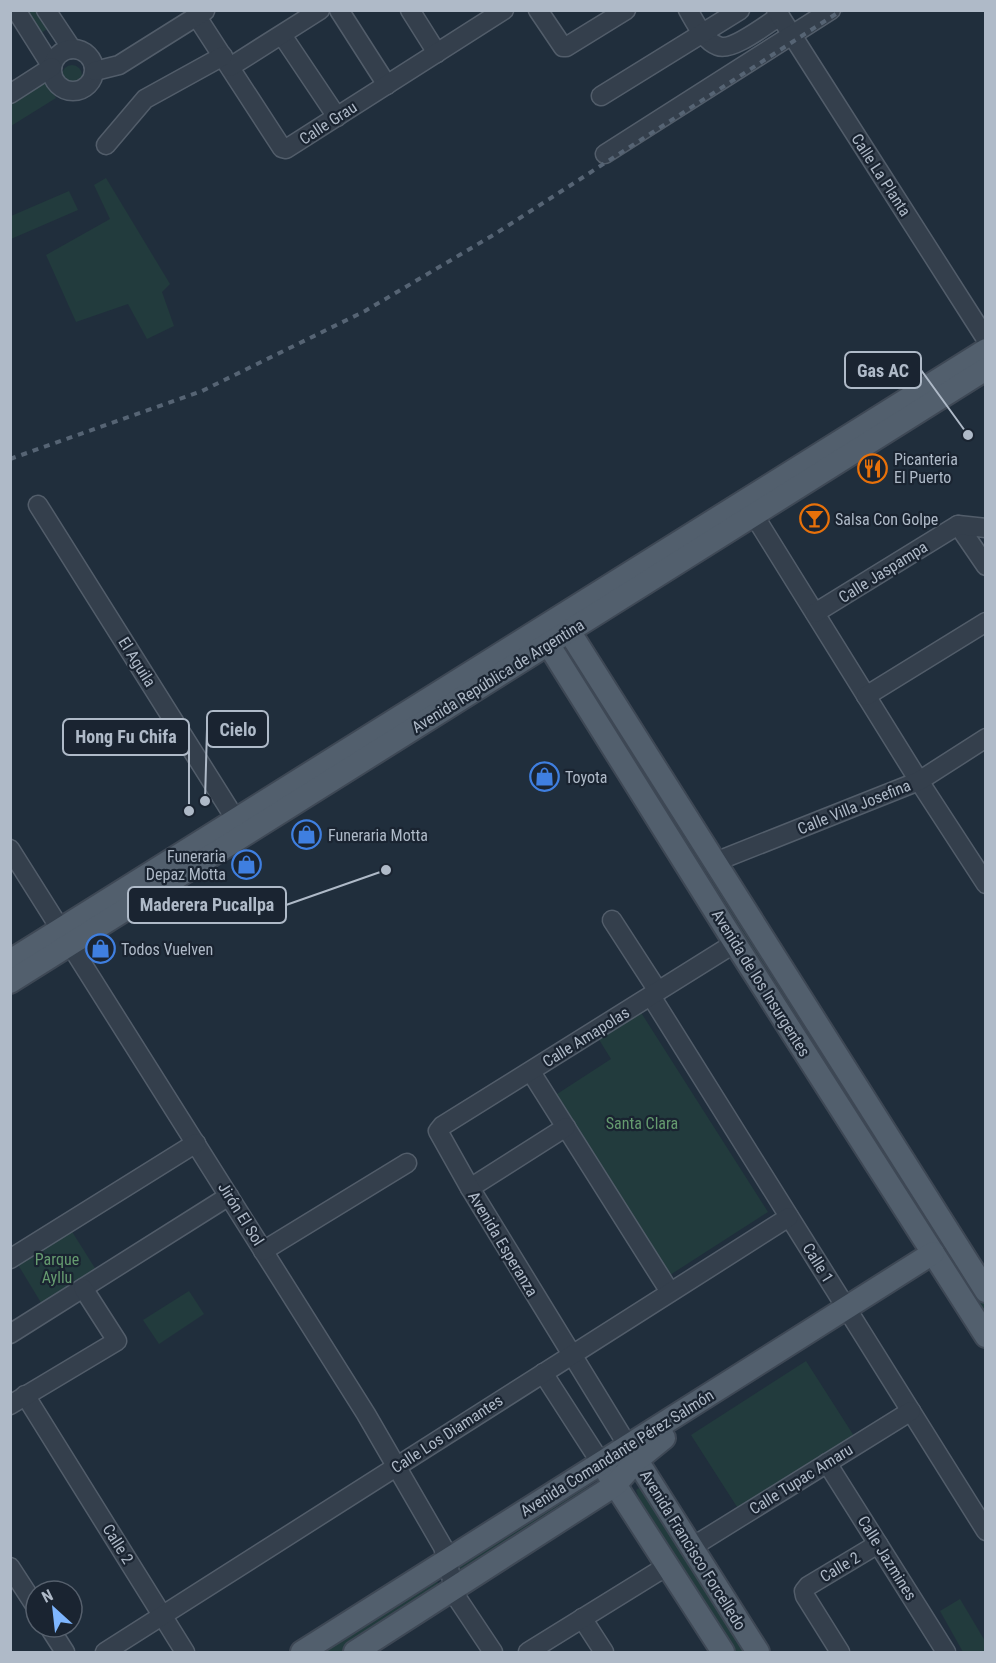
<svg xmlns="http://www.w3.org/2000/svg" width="996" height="1663" viewBox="0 0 996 1663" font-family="'Roboto Condensed',sans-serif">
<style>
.green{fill:#223b3d}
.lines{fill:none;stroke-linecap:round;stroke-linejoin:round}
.minor-casing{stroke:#525d6a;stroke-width:21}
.major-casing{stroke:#3e4855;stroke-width:26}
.minor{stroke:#343f4c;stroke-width:18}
.major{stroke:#525f6d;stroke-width:22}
.rail{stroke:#566474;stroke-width:4;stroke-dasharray:6 6;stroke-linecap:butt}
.labels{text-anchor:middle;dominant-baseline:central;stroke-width:4.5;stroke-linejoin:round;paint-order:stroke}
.street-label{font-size:16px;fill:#afbac8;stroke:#1a2431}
.poi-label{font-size:16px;fill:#afbac8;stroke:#1a2431;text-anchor:start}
.park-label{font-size:16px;fill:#659b6f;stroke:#1a2431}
.leader{fill:none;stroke:#afbac8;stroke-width:2}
.callout-dot{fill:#afbac8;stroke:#1a2431;stroke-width:2}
.callout{fill:#1a2431;stroke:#afbac8;stroke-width:2}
.callout-label{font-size:18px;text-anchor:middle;font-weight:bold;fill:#afbac8}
</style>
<rect width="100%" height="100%" fill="#202e3c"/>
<g class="green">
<polygon points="23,11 43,11 53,25 40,34"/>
<circle cx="72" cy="75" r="10"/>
<polygon points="45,80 56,98 11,126 11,104"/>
<polygon points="106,178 170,284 162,292 174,326 147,339 128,304 76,322 46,255 110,219 94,185"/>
<polygon points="69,191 78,210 11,239 11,216"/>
<polygon points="587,674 711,872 704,875 578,678"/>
<polygon points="714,874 985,1303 985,1322 706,879"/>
<polygon points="640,1011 768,1212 670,1275 554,1096 611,1059 598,1038"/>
<polygon points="71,1230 98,1273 43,1306 17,1263"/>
<polygon points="189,1291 204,1314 159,1344 143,1320"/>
<polygon points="806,1361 854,1436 739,1510 691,1435"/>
<polygon points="582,1480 594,1496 464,1576 456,1561"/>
<polygon points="640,1487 755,1652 736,1652 640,1501 636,1490"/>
<polygon points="435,1581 442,1585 352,1652 317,1652"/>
<polygon points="960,1599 985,1641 985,1652 963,1652 940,1611"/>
</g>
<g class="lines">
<defs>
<g id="minor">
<polyline points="16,10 52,67"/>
<polyline points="46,10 72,49"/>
<polyline points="339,10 387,85"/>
<polyline points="410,10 437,53"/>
<polyline points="538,10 563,47 566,47 626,10"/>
<path d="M688 10C695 22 704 41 718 46 732 52 767 24 780 16"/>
<polyline points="776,10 986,339"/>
<polyline points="197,17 282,148 286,149 504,10"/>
<polyline points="282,35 337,117"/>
<circle cx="73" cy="70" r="21"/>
<polyline points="230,67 320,10"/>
<polyline points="95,71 119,65 205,11"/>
<polyline points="10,94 52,67"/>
<polyline points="601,96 740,10"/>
<polyline points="106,145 145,99 223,56"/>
<polyline points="605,154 831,10"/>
<polyline points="747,504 919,781 986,884"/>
<polyline points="38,505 236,820"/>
<polyline points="958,525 986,566"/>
<polyline points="815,613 958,525 986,528"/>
<polyline points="866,696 986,622"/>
<polyline points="10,849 366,1414 443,1547 457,1598 493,1652"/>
<polyline points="715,862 919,781 986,738"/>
<polyline points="612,920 658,991"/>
<polyline points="651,996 986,1531"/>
<polyline points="531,1072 670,1292"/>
<polyline points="470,1188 566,1127"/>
<polyline points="263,1251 407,1163"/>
<polyline points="10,1259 196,1143"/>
<polyline points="10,1334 229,1196"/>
<polyline points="543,1373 601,1463"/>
<polyline points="25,1395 185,1652"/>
<polyline points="10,1405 117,1341 83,1288"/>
<polyline points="628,1446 470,1188 438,1131 442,1126 735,943"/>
<polyline points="827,1463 946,1652"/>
<polyline points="692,1547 911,1411"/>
<polyline points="10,1567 36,1607"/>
<polyline points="582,1618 604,1652"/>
<polyline points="49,1627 65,1652"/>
<polyline points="105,1652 789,1217"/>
<polyline points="528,1652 667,1566"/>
<polyline points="840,1652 805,1596 804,1591 808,1586 878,1544"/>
</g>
<g id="major">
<polyline points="562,620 986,1291"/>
<polyline points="540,631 735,943 986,1336"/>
<polyline points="10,961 986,350"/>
<polyline points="10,982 986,369"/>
<polyline points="629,1448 758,1652"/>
<polyline points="607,1472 723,1652"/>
<polyline points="302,1652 933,1253"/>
<polyline points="355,1652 615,1485 637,1460 664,1438"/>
</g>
</defs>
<use href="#minor" class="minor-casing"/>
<use href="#major" class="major-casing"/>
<use href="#minor" class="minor"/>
<use href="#major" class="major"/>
<polyline class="rail" points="10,459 202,391 365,311 495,234 842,10"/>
</g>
<defs>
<symbol id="restaurant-ring" viewBox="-11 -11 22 22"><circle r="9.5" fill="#1a2431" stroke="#e8710a" stroke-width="1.5"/><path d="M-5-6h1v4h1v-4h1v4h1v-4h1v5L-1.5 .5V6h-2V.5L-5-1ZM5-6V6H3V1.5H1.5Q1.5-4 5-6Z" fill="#e8710a"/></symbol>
<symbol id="bar-ring" viewBox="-11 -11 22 22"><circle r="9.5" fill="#1a2431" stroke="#e8710a" stroke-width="1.5"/><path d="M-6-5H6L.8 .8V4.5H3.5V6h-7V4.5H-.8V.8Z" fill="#e8710a"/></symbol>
<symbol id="shop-ring" viewBox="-11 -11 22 22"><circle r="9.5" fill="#1a2431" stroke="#3f7fe0" stroke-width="1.5"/><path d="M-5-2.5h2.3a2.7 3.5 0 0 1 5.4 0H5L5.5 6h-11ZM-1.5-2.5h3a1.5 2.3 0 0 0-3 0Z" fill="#3f7fe0"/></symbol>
</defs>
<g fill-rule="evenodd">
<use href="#restaurant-ring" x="856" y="452" width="33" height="33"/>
<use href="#bar-ring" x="798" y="502" width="33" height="33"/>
<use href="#shop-ring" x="528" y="760" width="33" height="33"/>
<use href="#shop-ring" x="290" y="818" width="33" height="33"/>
<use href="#shop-ring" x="230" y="848" width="33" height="33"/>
<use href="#shop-ring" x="84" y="932" width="33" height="33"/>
</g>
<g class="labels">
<g class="street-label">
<text transform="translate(328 123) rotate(-33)">Calle Grau</text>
<text transform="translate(881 175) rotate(57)">Calle La Planta</text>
<text transform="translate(883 572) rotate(-32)">Calle Jaspampa</text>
<text transform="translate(137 662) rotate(58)">El Aguila</text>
<text transform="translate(498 676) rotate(-32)">Avenida República de Argentina</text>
<text transform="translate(854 807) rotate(-22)">Calle Villa Josefina</text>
<text transform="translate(761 983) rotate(58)">Avenida de los Insurgentes</text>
<text transform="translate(586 1037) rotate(-32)">Calle Amapolas</text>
<text transform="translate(241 1214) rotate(58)">Jirón El Sol</text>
<text transform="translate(503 1244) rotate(59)">Avenida Esperanza</text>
<text transform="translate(818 1263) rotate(58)">Calle 1</text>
<text transform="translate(447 1434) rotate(-33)">Calle Los Diamantes</text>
<text transform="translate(617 1453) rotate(-32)">Avenida Comandante Pérez Salmón</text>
<text transform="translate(801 1479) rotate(-32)">Calle Tupac Amaru</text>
<text transform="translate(118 1544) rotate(58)">Calle 2</text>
<text transform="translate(693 1550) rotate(58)">Avenida Francisco Forcelledo</text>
<text transform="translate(887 1558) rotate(58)">Calle Jazmines</text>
<text transform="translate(840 1567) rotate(-31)">Calle 2</text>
</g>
<g class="poi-label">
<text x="894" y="459">Picanteria<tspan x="894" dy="18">El Puerto</tspan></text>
<text x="835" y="519">Salsa Con Golpe</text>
<text x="565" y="777">Toyota</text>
<text x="328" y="835">Funeraria Motta</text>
<text x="226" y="856" text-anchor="end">Funeraria<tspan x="226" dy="18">Depaz Motta</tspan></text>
<text x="121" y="949">Todos Vuelven</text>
</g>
<g class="park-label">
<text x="642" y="1123">Santa Clara</text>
<text x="57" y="1259">Parque<tspan x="57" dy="18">Ayllu</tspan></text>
</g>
</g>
<path class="leader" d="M968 435L921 370M205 801L207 729M189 811L189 737M386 870L286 905"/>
<g class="callout-dot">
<circle cx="968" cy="435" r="6"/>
<circle cx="205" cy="801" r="6"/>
<circle cx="189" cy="811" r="6"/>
<circle cx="386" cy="870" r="6"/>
</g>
<g class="callout">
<rect x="845" y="352" width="76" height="36" rx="6"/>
<rect x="207" y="711" width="61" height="36" rx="6"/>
<rect x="63" y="719" width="126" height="36" rx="6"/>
<rect x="128" y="887" width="158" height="36" rx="6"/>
</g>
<g class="callout-label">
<text x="883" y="377">Gas AC</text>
<text x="238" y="736">Cielo</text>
<text x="126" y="743">Hong Fu Chifa</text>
<text x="207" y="911">Maderera Pucallpa</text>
</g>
<rect width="996" height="1663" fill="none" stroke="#afbac8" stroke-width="24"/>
<g transform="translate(54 1609) rotate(333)"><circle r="28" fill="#1a2431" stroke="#56606d" stroke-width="1.5"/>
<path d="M0-4.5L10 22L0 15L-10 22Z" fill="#7eb6ff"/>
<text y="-9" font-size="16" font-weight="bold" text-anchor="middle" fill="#afbac8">N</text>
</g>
</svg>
